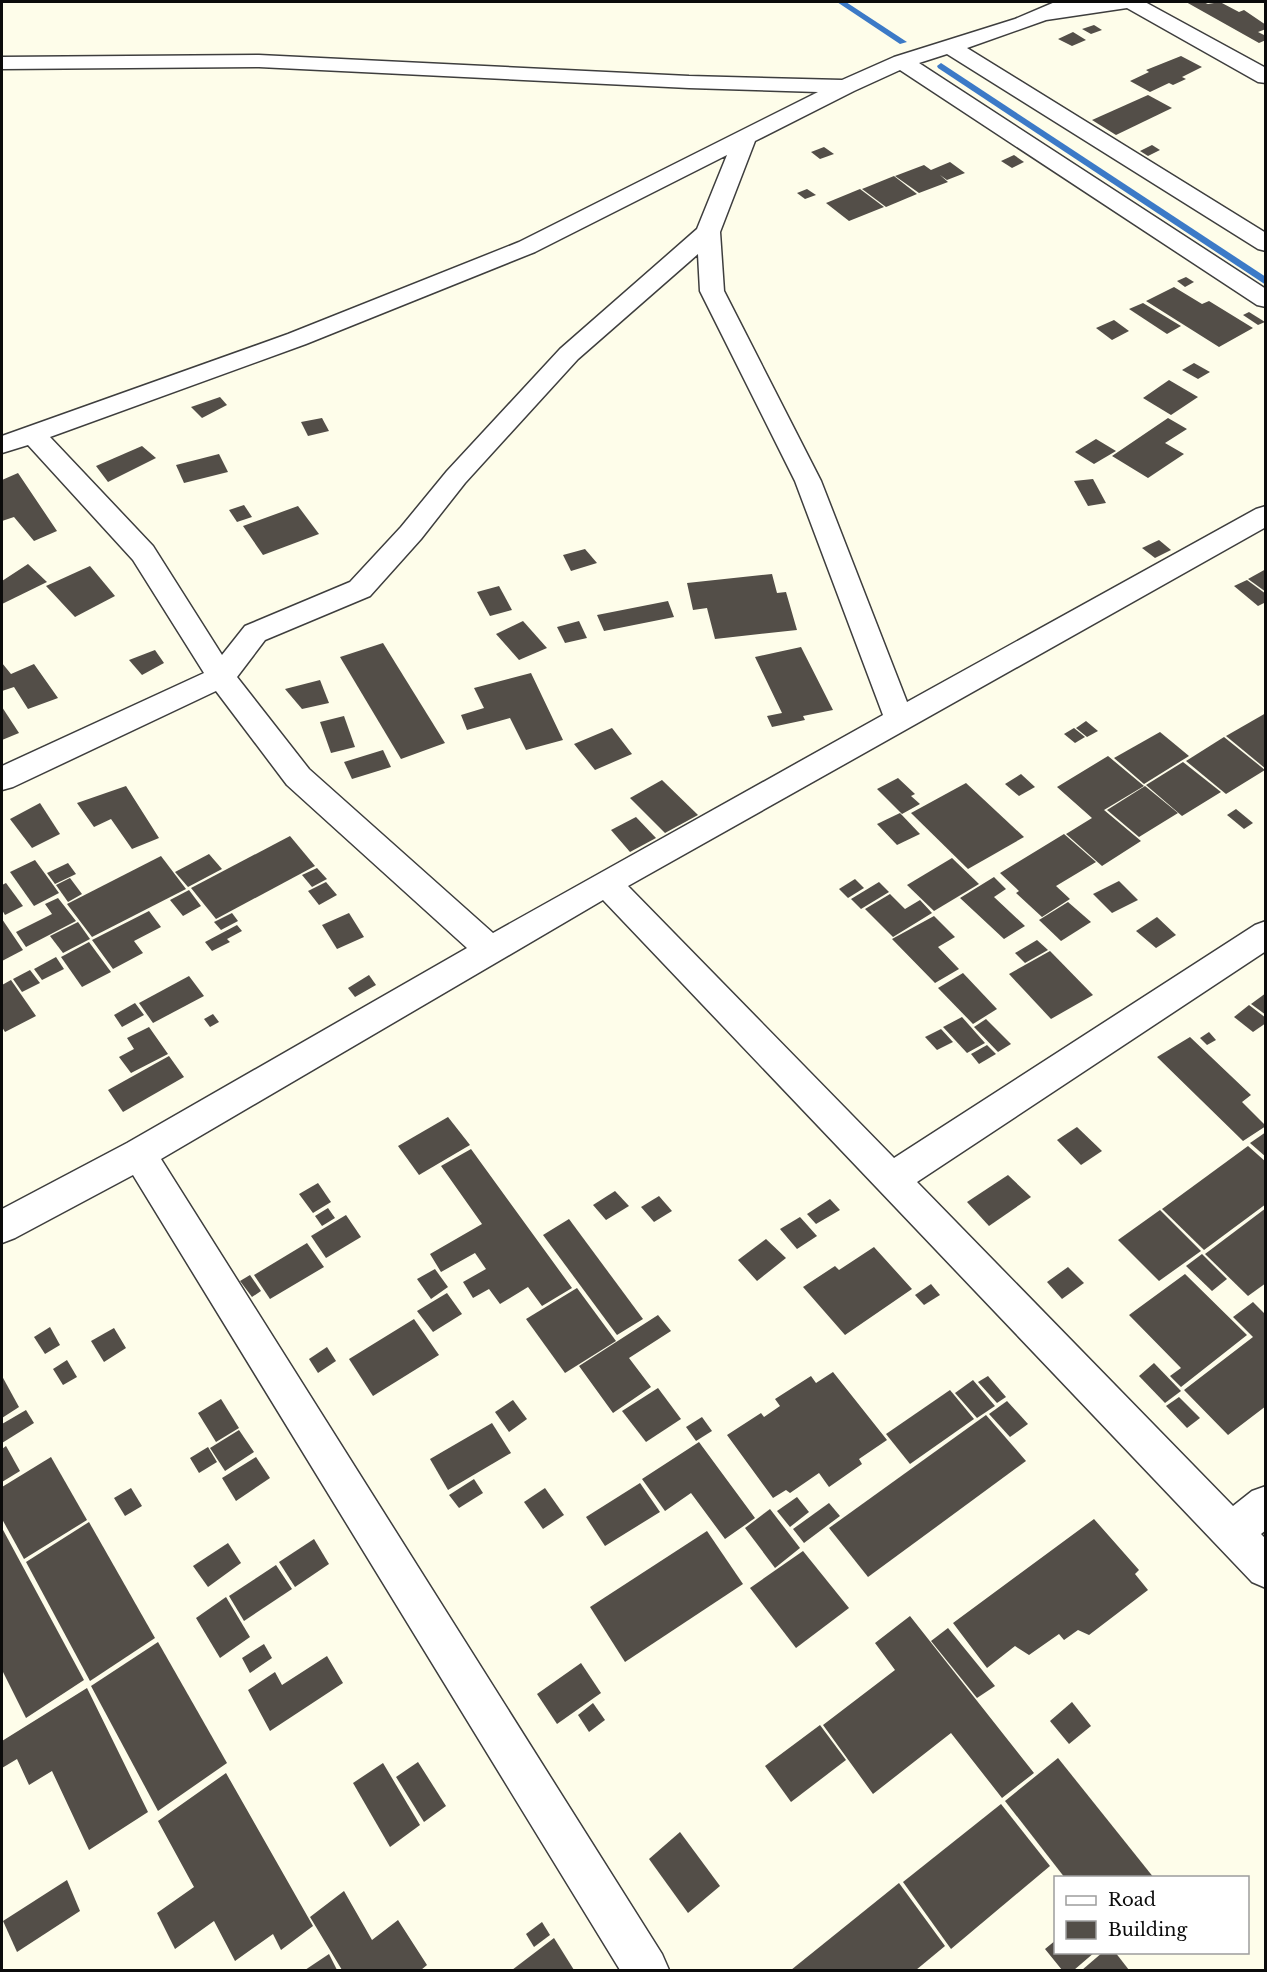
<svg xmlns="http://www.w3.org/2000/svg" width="1267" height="1972" viewBox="0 0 1267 1972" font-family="'Libre Baskerville',serif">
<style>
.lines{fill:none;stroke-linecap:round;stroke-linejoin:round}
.stream{fill:#3c7ac7;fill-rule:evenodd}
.building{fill:#534e48}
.street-casing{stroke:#3e3e3e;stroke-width:3}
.street{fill:#fff;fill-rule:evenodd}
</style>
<rect width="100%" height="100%" fill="#fefdea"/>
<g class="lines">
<g class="stream">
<polygon points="837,2 846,2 907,42 900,44"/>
<polygon points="941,63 1266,277 1266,285 938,68 937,66"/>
</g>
</g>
<g class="building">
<polygon points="1186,2 1203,2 1208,4 1220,2 1239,12 1244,10 1266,25 1266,29 1258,32 1266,36 1266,40 1259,43"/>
<polygon points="1094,25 1102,30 1091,34 1082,29"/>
<polygon points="1073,32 1086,40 1072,46 1058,39"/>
<polygon points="1181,56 1202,67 1182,77 1186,79 1173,85 1169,83 1150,92 1130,81 1149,72 1146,70"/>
<polygon points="1148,95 1172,108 1116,135 1092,120"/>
<polygon points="1152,145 1160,150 1148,156 1140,151"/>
<polygon points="824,147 834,154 820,159 811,152"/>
<polygon points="1014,155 1024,162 1012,168 1001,161"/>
<polygon points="950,162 965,173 947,180 940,175 948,182 919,193 895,176 924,165 931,170"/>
<polygon points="894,176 917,194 886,207 862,189"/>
<polygon points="807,189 816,195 805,199 797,193"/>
<polygon points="860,189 884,207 849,221 826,203"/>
<polygon points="1186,277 1194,282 1185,287 1177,281"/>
<polygon points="1174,287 1202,304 1209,301 1253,328 1219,347 1146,301"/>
<polygon points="1143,303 1181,326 1167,334 1129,309"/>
<polygon points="1249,312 1265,322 1258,325 1243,315"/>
<polygon points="1114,320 1129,331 1112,340 1096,328"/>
<polygon points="1194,363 1210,372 1198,379 1182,370"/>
<polygon points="1169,380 1198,397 1171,415 1143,398"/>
<polygon points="220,397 227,405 202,418 191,407"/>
<polygon points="322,418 329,431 308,436 301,422"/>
<polygon points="1168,418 1187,429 1165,443 1184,454 1148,478 1112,456"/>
<polygon points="1096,439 1116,451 1094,464 1075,452"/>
<polygon points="142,446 156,458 108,482 96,466"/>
<polygon points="219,454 228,472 184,483 176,465"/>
<polygon points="18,473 57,531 34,541 14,517 2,521 2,480"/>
<polygon points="1093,479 1106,503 1088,506 1074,481"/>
<polygon points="244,505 252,517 237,522 229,510"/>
<polygon points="298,506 319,534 263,555 243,526"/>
<polygon points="1159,540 1171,550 1155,558 1142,548"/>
<polygon points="585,549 597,563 571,571 563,555"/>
<polygon points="28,564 47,582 2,604 2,581"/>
<polygon points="90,566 115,596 75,617 46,586"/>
<polygon points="1266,569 1266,592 1248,579"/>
<polygon points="772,574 777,593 786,592 797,630 715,639 707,608 693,610 687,583"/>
<polygon points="1247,580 1266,594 1266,602 1258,606 1234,586"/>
<polygon points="499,586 512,610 490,616 477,592"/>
<polygon points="668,601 674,617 604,631 597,615"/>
<polygon points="523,621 547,648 519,660 496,634"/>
<polygon points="579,621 587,638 565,643 557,627"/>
<polygon points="383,643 445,743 401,759 340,657"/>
<polygon points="801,647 833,710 803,716 805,720 772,727 767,716 782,713 755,657"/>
<polygon points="155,650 164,663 142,675 129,660"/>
<polygon points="2,663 11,674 34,664 58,698 28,709 14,687 2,691"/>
<polygon points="531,673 563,740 526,750 510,718 467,730 461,715 484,708 474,688"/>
<polygon points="320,680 329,703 302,709 285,689"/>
<polygon points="2,707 19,733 2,740"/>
<polygon points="1266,713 1266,769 1226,736"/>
<polygon points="344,716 355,747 331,753 320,722"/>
<polygon points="1086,721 1098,731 1087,737 1076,728"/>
<polygon points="612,728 632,754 595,770 574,744"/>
<polygon points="1074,728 1085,737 1075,743 1064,734"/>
<polygon points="1160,732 1189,756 1144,784 1114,758"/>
<polygon points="1224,737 1265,770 1226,794 1186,761"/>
<polygon points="383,750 391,767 352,779 344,762"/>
<polygon points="1108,756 1144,786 1104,810 1141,841 1102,866 1066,834 1092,818 1057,787"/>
<polygon points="1183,762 1221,792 1182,816 1146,785"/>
<polygon points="1021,774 1035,787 1019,796 1005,784"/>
<polygon points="898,778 915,794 911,796 920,804 902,814 877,789"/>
<polygon points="662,780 698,815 665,833 630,798"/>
<polygon points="966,783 1024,837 968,869 911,813"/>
<polygon points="126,786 159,838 132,849 111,819 94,827 77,803"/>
<polygon points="1145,786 1178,813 1139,837 1107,810"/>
<polygon points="40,803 60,834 32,848 10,819"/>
<polygon points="1236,809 1253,823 1244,829 1227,815"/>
<polygon points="900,813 920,834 897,845 877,824"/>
<polygon points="636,817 656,838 630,852 611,830"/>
<polygon points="1064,834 1096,862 1056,886 1070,899 1042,917 1016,893 1019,891 1000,873"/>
<polygon points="290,836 315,866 216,919 191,888"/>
<polygon points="209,854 222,869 188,887 175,872"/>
<polygon points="161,856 186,889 92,937 67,904"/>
<polygon points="952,858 979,884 934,911 907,885"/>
<polygon points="35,860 59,893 34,906 10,872"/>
<polygon points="68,863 76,874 55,884 47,873"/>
<polygon points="317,868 327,879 312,887 302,875"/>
<polygon points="994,877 1006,889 994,897 1025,926 1004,939 960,898"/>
<polygon points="70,878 82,894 68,902 56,885"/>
<polygon points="855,879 864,888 848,898 839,889"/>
<polygon points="1119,881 1138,900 1112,913 1093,894"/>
<polygon points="326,882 337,895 319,905 308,891"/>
<polygon points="879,882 889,892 861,909 851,899"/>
<polygon points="6,883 23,906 5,915 2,910 2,885"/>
<polygon points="189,890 201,906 183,916 170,900"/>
<polygon points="890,894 905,909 920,900 932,913 893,937 865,909"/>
<polygon points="58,898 76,921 26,947 16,932 52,914 45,904"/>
<polygon points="1068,902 1091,922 1061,941 1039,920"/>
<polygon points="149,911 161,927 134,941 143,953 113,969 92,940"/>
<polygon points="232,913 238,921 221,930 214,922"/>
<polygon points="349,913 364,937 337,949 322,925"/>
<polygon points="934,916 955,937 938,947 959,969 935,983 892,939"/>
<polygon points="1157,917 1176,935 1156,948 1136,931"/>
<polygon points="2,919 23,950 2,961"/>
<polygon points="78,922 90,939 63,953 50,936"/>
<polygon points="237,925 242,931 227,939 230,942 212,951 205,942"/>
<polygon points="1037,940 1048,950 1025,963 1015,953"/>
<polygon points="89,942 111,972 82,987 61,957"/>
<polygon points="1050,951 1093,995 1051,1019 1009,974"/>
<polygon points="56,957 64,969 42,980 34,969"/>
<polygon points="30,970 40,983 22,992 13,979"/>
<polygon points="963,973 997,1009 973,1024 938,988"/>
<polygon points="369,975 376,985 355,997 348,988"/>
<polygon points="189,976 204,996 153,1023 139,1003"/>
<polygon points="11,980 36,1016 5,1032 2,1027 2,985"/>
<polygon points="1266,993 1266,1015 1251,1004"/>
<polygon points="135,1003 144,1015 122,1027 114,1015"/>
<polygon points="1249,1005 1266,1018 1266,1023 1253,1032 1234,1017"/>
<polygon points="213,1014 219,1022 210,1027 204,1019"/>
<polygon points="962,1017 985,1043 967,1053 943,1027"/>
<polygon points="986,1019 1011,1044 998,1052 974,1027"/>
<polygon points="149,1027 168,1054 131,1073 119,1057 134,1049 127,1038"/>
<polygon points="941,1029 953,1042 937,1050 925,1037"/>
<polygon points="1209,1032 1216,1040 1207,1045 1200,1038"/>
<polygon points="1190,1037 1251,1095 1242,1102 1266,1126 1243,1141 1157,1057"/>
<polygon points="987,1045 996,1054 979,1064 971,1054"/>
<polygon points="169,1056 184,1077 123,1112 108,1090"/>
<polygon points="448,1117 470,1145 419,1175 398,1146"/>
<polygon points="1077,1127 1102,1151 1081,1165 1057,1140"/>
<polygon points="1266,1132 1266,1157 1250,1143"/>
<polygon points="1248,1146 1266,1162 1266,1204 1204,1250 1162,1209"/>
<polygon points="471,1149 572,1288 542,1306 528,1287 500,1304 489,1289 473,1298 463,1282 486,1269 475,1253 441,1272 430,1254 482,1224 441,1166"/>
<polygon points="1008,1175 1031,1197 989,1226 967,1202"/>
<polygon points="318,1183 331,1202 313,1213 299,1194"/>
<polygon points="615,1191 629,1206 606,1220 593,1205"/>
<polygon points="659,1196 672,1211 654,1222 641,1207"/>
<polygon points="830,1199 840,1210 816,1224 807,1214"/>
<polygon points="328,1208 335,1218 322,1226 315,1216"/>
<polygon points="1266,1208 1266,1283 1248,1296 1205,1254"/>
<polygon points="1160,1210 1201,1251 1159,1281 1118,1240"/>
<polygon points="346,1215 361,1237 326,1258 311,1236"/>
<polygon points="800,1217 817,1236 797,1249 780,1229"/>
<polygon points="569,1219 643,1319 617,1335 543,1235"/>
<polygon points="766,1239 786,1258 757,1281 738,1260"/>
<polygon points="307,1243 324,1267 270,1299 254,1275"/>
<polygon points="874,1247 912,1289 845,1335 803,1287 835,1266 839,1270"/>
<polygon points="1202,1254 1227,1279 1212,1291 1186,1266"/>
<polygon points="1068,1267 1084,1283 1062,1299 1047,1282"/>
<polygon points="435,1269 448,1287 431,1299 417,1279"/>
<polygon points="1185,1274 1247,1335 1181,1387 1170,1376 1181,1368 1129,1315"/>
<polygon points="250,1275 261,1291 252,1297 240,1281"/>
<polygon points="931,1284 940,1295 924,1305 915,1295"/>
<polygon points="577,1288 616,1341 565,1373 526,1319"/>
<polygon points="447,1293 462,1314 433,1332 417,1311"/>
<polygon points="1253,1302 1266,1315 1266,1406 1228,1435 1184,1390 1253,1337 1233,1317"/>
<polygon points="658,1315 671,1331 629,1358 651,1387 613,1413 579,1366"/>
<polygon points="414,1319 439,1355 373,1396 349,1359"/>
<polygon points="50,1327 60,1345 45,1354 34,1337"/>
<polygon points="114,1328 126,1348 104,1362 91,1341"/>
<polygon points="327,1347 336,1361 318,1373 309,1359"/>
<polygon points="67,1360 77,1377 63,1385 53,1369"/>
<polygon points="1154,1363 1181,1391 1165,1403 1139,1376"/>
<polygon points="833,1372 887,1440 859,1459 862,1464 829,1487 819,1473 790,1493 786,1490 773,1498 727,1435 761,1413 764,1417 780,1406 775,1399 811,1376 816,1383"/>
<polygon points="2,1376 19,1407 2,1418"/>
<polygon points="988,1376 1006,1397 997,1403 978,1382"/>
<polygon points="973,1380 995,1406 977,1418 955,1393"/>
<polygon points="658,1388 681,1419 646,1442 622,1411"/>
<polygon points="950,1390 974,1419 910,1464 886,1434"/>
<polygon points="1179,1397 1200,1418 1187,1428 1166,1406"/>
<polygon points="221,1399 239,1428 216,1442 198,1413"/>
<polygon points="513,1400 527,1419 509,1432 495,1412"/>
<polygon points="1007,1401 1028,1424 1010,1437 989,1414"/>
<polygon points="26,1410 34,1423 2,1443 2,1424"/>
<polygon points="986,1415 1026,1461 868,1577 829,1528"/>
<polygon points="702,1417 712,1431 696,1441 686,1427"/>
<polygon points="492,1423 511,1453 448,1490 430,1459"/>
<polygon points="239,1430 254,1452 225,1471 210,1448"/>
<polygon points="699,1442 755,1518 725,1539 691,1493 665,1511 642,1479"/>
<polygon points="6,1446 20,1471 2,1482 2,1449"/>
<polygon points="208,1447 217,1462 199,1473 190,1458"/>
<polygon points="51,1457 87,1520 24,1559 2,1519 2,1487"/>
<polygon points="256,1457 270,1478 236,1501 222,1478"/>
<polygon points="474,1479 483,1493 459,1508 449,1495"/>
<polygon points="640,1483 660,1512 605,1546 586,1517"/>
<polygon points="131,1488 142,1506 125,1516 114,1498"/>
<polygon points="545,1488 564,1515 543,1529 524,1502"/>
<polygon points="797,1497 809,1512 790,1527 777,1511"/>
<polygon points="829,1503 840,1516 804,1543 793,1529"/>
<polygon points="770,1509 800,1548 775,1568 745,1528"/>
<polygon points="1094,1519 1139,1570 1135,1574 1148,1590 1089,1635 1078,1630 1064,1640 1059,1634 1029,1655 1015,1646 987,1668 953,1623"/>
<polygon points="89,1522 155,1638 90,1681 26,1562"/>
<polygon points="2,1528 84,1680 26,1718 2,1670"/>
<polygon points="707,1531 743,1584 625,1662 590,1607"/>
<polygon points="314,1539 329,1564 295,1587 279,1562"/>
<polygon points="228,1543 241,1563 208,1587 193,1566"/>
<polygon points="803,1551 849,1608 796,1648 750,1588"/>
<polygon points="276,1565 292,1589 244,1621 229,1596"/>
<polygon points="226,1597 250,1637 220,1658 196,1618"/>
<polygon points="910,1616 1034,1773 1002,1798 951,1733 873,1794 823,1725 895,1670 875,1643"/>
<polygon points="948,1628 995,1686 977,1698 931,1641"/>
<polygon points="158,1642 227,1763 158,1811 91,1686"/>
<polygon points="264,1644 272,1658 250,1673 242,1658"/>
<polygon points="327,1656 343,1683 270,1731 248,1690 275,1672 282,1685"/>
<polygon points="581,1663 601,1693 557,1724 537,1694"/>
<polygon points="87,1688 148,1812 89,1850 52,1771 29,1785 17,1759 2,1768 2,1741"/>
<polygon points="1072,1702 1091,1726 1069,1744 1050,1721"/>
<polygon points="593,1703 605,1720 589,1732 578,1715"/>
<polygon points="820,1725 846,1760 791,1802 765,1766"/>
<polygon points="1058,1758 1154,1878 1065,1878 1005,1801"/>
<polygon points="418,1762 446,1806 424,1822 396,1777"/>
<polygon points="383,1763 420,1825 390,1847 353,1783"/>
<polygon points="226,1773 313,1926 281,1950 273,1934 235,1961 214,1921 175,1949 157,1913 194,1887 158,1821"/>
<polygon points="1001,1804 1050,1866 951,1949 903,1882"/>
<polygon points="680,1832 720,1886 688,1913 649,1859"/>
<polygon points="67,1880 80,1911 17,1952 3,1921"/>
<polygon points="899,1883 945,1946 916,1970 791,1970"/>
<polygon points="344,1891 372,1940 398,1920 427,1965 421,1970 342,1970 310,1917"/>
<polygon points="542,1922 550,1935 534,1947 526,1934"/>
<polygon points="554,1938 574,1970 512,1970"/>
<polygon points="1056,1940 1056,1952 1095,1952 1074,1970 1062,1970 1045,1949"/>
<polygon points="1103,1952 1115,1952 1129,1970 1082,1970"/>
<polygon points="329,1954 337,1970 305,1970"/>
</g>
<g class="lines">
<defs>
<path id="street" d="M1055 2H1082L1081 3 1145 2 1266 68V83L1258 82 1127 8 1046 20 967 48 1266 233V251L1258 249 947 54 919 63 1266 289V307L1257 305 900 70 854 91 755 141 720 232 724 291 821 481 907 702 1256 509 1266 506V527L628 886 894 1158 1255 925 1266 921V951L917 1182 1233 1506 1252 1491 1266 1486V1530L1261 1534 1266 1539V1588L1252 1582 603 900 161 1159 662 1954 669 1970H620L133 1175 15 1238 2 1243V1209L127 1143 467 948 287 785 216 691 13 787 2 790V766L204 673 133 560 28 445 2 453V436L288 334 519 242 818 92 689 88 259 67 2 69V57L259 55 689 76 842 80 894 57 1015 19ZM727 155 697 229 560 349 447 471 401 527 350 582 245 626 222 655 153 546 50 437 306 344 535 252ZM698 254 700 291 795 481 883 715 493 933 309 769 237 677 265 640 370 596 421 539 465 483 578 359Z"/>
</defs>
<use href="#street" class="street-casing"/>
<use href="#street" class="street"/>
</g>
<rect width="1267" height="1972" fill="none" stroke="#0b0b0b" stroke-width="6"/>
<rect x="1054" y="1876" width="195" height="78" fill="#ffffff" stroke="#9d9d9d" stroke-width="1.5"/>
<rect x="1066" y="1896" width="30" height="9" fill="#ffffff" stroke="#9d9d9d" stroke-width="1.5"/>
<text x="1108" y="1906" font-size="18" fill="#0b0b0b">Road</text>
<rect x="1066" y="1921" width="30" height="18" fill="#534e48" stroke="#9d9d9d" stroke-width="1.5"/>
<text x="1108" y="1936" font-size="18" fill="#0b0b0b">Building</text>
</svg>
